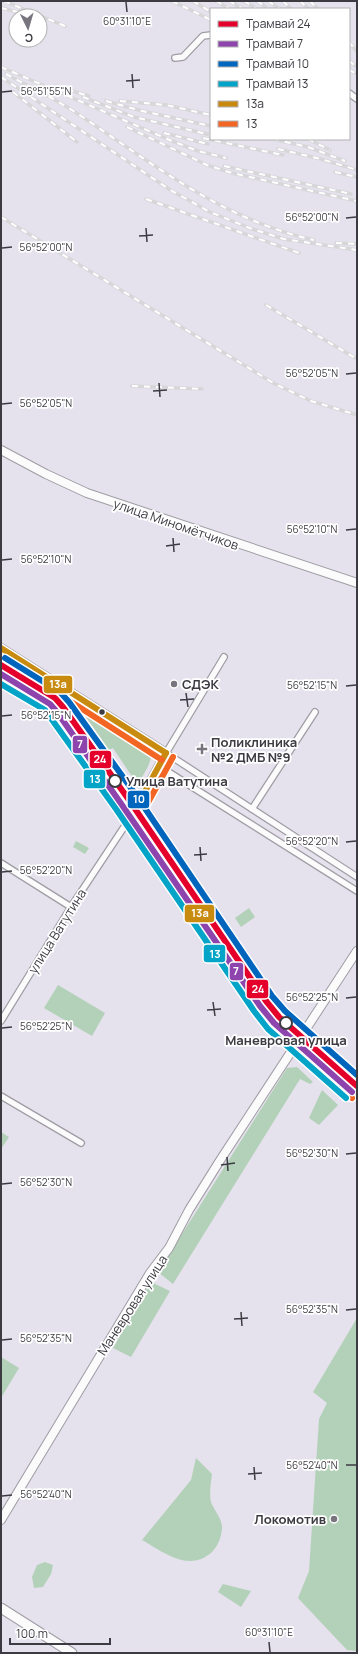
<svg xmlns="http://www.w3.org/2000/svg" width="358" height="1654" viewBox="0 0 358 1654" font-family="Manrope,sans-serif">
<style>
.green{fill:#b3d1b8}
.lines{fill:none;stroke-linecap:round;stroke-linejoin:round}
.street-casing{stroke:#9f9ca4;stroke-width:8}
.secondary-casing{stroke:#9f9ca4;stroke-width:10}
.primary-casing{stroke:#9f9ca4;stroke-width:11}
.street{stroke:#fbfbfc;stroke-width:5.5}
.secondary{stroke:#fbfbfc;stroke-width:8}
.primary{stroke:#fbfbfc;stroke-width:9}
.rail-casing{stroke:#d7d6d9;stroke-width:3.5}
.rail{stroke:#fff;stroke-width:2;stroke-dasharray:6;stroke-linecap:butt}
.bus-1-casing{stroke:#fff;stroke-width:9}
.bus-2-casing{stroke:#fff;stroke-width:9}
.bus-1{stroke:#c88b10;stroke-width:6}
.bus-2{stroke:#f26522;stroke-width:6}
.tram-1-casing{stroke:#fff;stroke-width:9}
.tram-2-casing{stroke:#fff;stroke-width:9}
.tram-3-casing{stroke:#fff;stroke-width:9}
.tram-4-casing{stroke:#fff;stroke-width:9}
.tram-1{stroke:#e4002b;stroke-width:6}
.tram-2{stroke:#8e44ad;stroke-width:6}
.tram-3{stroke:#0065bd;stroke-width:6}
.tram-4{stroke:#03a4c7;stroke-width:6}
.ticks{fill:none;stroke:#3d3b42;stroke-width:1.5}
.poi-dot{fill:#78757e;stroke:#fff;stroke-width:1.5}
.bus-dot{fill:#3d3b42;stroke:#fff;stroke-width:1.5}
.stop-dot{fill:#fff;stroke:#3d3b42;stroke-width:2}
.labels{text-anchor:middle;dominant-baseline:central;stroke-width:3.5;stroke-linejoin:round;paint-order:stroke}
.street-label{font-size:13px;fill:#3d3b42;stroke:#fff}
.poi-label{font-size:13px;font-weight:bold;fill:#3d3b42;stroke:#fff;text-anchor:start}
.stop-label{font-size:13px;font-weight:bold;fill:#3d3b42;stroke:#fff;text-anchor:start}
.ticks-label{font-size:10px;text-anchor:middle;fill:#3d3b42;stroke:#fff;stroke-width:3.5;stroke-linejoin:round;paint-order:stroke}
.line-badge{stroke:#fff;stroke-width:1.5}
.badge-label{font-size:11px;text-anchor:middle;font-weight:bold;fill:#fff}
</style>
<rect width="100%" height="100%" fill="#e5e2ed"/>
<g class="green">
<path d="M79 707 149 749C156 760 141 777 136 787L132 782 133 778 113 748 109 750Z"/>
<polygon points="76,841 89,848 85,854 73,847"/>
<polygon points="249,908 255,917 241,927 235,918"/>
<polygon points="58,985 105,1013 92,1036 44,1008"/>
<polygon points="297,1067 313,1082 310,1084 300,1079 173,1284 158,1272 287,1068"/>
<polygon points="322,1090 338,1105 319,1125 309,1118"/>
<polygon points="1,1132 9,1137 1,1149"/>
<polygon points="151,1282 170,1291 131,1357 113,1348"/>
<polygon points="357,1318 357,1651 347,1650 298,1598 309,1571 319,1419 327,1403 313,1392"/>
<polygon points="1,1357 19,1368 1,1398"/>
<path d="M196 1458 212 1474C211 1482 209 1494 211 1502 214 1510 222 1519 222 1527 222 1536 218 1546 212 1552 189 1573 163 1552 142 1540L191 1480Z"/>
<polygon points="45,1562 53,1565 51,1574 43,1587 34,1588 32,1577 37,1565"/>
<polygon points="223,1584 251,1591 241,1607 218,1592"/>
</g>
<g class="lines">
<defs>
<g id="street">
<polyline points="175,58 183,57 203,36 211,35"/>
<polyline points="349,93 357,99"/>
<polyline points="224,657 166,753 357,877"/>
<polyline points="1,669 48,699 59,710 132,815 71,907 1,1021"/>
<polyline points="159,766 357,891"/>
<polyline points="252,809 315,712"/>
<polyline points="1,863 71,907"/>
<polyline points="1,1096 81,1143"/>
</g>
<g id="secondary">
<polyline points="1,450 46,474 87,493 357,583"/>
<polyline points="1,648 166,753 132,815 261,1003 278,1024 357,1092"/>
<polyline points="1,1520 150,1273 169,1248 189,1210 219,1162 357,951"/>
</g>
<polyline id="primary" points="1,1608 72,1653"/>
</defs>
<use href="#street" class="street-casing"/>
<use href="#secondary" class="secondary-casing"/>
<use href="#primary" class="primary-casing"/>
<use href="#street" class="street"/>
<use href="#secondary" class="secondary"/>
<use href="#primary" class="primary"/>
<defs>
<g id="rail">
<polyline points="4,1 65,26"/>
<polyline points="172,1 211,20"/>
<polyline points="193,1 211,12"/>
<polyline points="216,1 230,9"/>
<polyline points="229,1 243,9"/>
<polyline points="244,1 257,9"/>
<polyline points="257,1 269,9"/>
<polyline points="268,1 280,9"/>
<polyline points="283,1 291,9"/>
<polyline points="300,1 309,9"/>
<polyline points="310,1 318,9"/>
<polyline points="1,8 22,13"/>
<polyline points="349,42 357,52"/>
<polyline points="349,61 357,67"/>
<polyline points="1,67 172,141 198,151 226,158"/>
<polyline points="349,70 357,74"/>
<path d="M6 74C28 86 51 97 72 110 151 162 220 219 314 240"/>
<polyline points="1,77 172,191 210,212 252,229 284,239 357,250"/>
<polyline points="56,86 89,96"/>
<polyline points="13,92 77,142"/>
<polyline points="83,97 134,117 211,135"/>
<polyline points="106,101 142,111 211,126"/>
<polyline points="120,101 166,105 211,115"/>
<polyline points="127,127 207,165 232,173 357,201"/>
<polyline points="164,133 208,144"/>
<polyline points="203,138 283,155"/>
<polyline points="273,139 308,147 345,161"/>
<polyline points="308,139 330,150"/>
<polyline points="278,149 321,159 357,170"/>
<polyline points="224,166 351,194"/>
<polyline points="335,172 357,177"/>
<polyline points="146,199 299,253"/>
<polyline points="1,217 275,384 311,401 357,415"/>
<polyline points="336,243 357,244"/>
<polyline points="266,305 357,359"/>
<polyline points="132,386 202,389"/>
</g>
</defs>
<use href="#rail" class="rail-casing"/>
<use href="#rail" class="rail"/>
<defs>
<g id="bus-1">
<polyline points="1,648 166,753"/>
<polyline points="132,815 261,1003 278,1024 357,1092"/>
<polyline points="132,815 166,753"/>
</g>
<g id="bus-2">
<polyline points="1,657 162,760"/>
<polyline points="139,819 173,757"/>
<polyline points="125,820 254,1008 273,1030 352,1098"/>
</g>
</defs>
<use href="#bus-1" class="bus-1-casing"/>
<use href="#bus-2" class="bus-2-casing"/>
<use href="#bus-1" class="bus-1"/>
<use href="#bus-2" class="bus-2"/>
<defs>
<polyline id="tram-1" points="1,665 55,698 63,707 129,800 266,1001 279,1017 357,1086"/>
<polyline id="tram-2" points="1,674 50,704 57,712 122,805 260,1006 274,1023 352,1092"/>
<polyline id="tram-3" points="5,658 60,692 69,702 136,795 272,996 285,1011 357,1075"/>
<polyline id="tram-4" points="1,684 45,710 50,717 116,809 254,1011 268,1029 346,1098"/>
</defs>
<use href="#tram-1" class="tram-1-casing"/>
<use href="#tram-2" class="tram-2-casing"/>
<use href="#tram-3" class="tram-3-casing"/>
<use href="#tram-4" class="tram-4-casing"/>
<use href="#tram-1" class="tram-1"/>
<use href="#tram-2" class="tram-2"/>
<use href="#tram-3" class="tram-3"/>
<use href="#tram-4" class="tram-4"/>
</g>
<path class="ticks" d="M126 2 127 12M132 74 133 88M126 81 140 80M2 92 12 91M346 218 356 217M146 228 147 242M139 236 153 235M2 248 12 247M346 374 356 373M159 383 160 397M153 391 167 390M2 404 12 403M346 530 356 529M173 538 174 552M166 546 180 544M2 560 12 559M346 686 356 685M186 693 188 707M180 700 194 699M2 716 12 715M346 842 356 841M200 847 201 861M194 855 207 854M2 872 12 871M346 998 356 997M213 1002 215 1016M207 1010 221 1009M2 1028 12 1027M346 1154 356 1153M227 1157 228 1171M221 1165 235 1163M2 1184 12 1183M346 1310 356 1309M241 1312 242 1326M234 1319 248 1318M2 1340 12 1339M346 1465H356M254 1467 255 1480M248 1474 262 1473M2 1496 12 1495M269 1642 270 1652"/>
<g class="poi-dot">
<circle cx="174" cy="684" r="4"/>
<path d="M200 743h4v4h4v4h-4v4h-4v-4h-4v-4h4z"/>
<circle cx="334" cy="1519" r="4"/>
</g>
<circle class="bus-dot" cx="102" cy="712" r="3.5"/>
<g class="stop-dot">
<circle cx="115" cy="781" r="6"/>
<circle cx="286" cy="1023" r="6"/>
</g>
<g class="labels">
<g class="street-label">
<text transform="translate(176 524) rotate(19)">улица Миномётчиков</text>
<text transform="translate(57 931) rotate(-58)">улица Ватутина</text>
<text transform="translate(132 1305) rotate(-57)">Маневровая улица</text>
</g>
<g class="poi-label">
<text x="182" y="684">СДЭК</text>
<text x="211" y="742">Поликлиника<tspan x="211" dy="15">№2 ДМБ №9</tspan></text>
<text x="326" y="1519" text-anchor="end">Локомотив</text>
</g>
<g class="stop-label">
<text x="126" y="781">Улица Ватутина</text>
<text x="286" y="1040" text-anchor="middle">Маневровая улица</text>
</g>
</g>
<g class="ticks-label">
<text x="127" y="25">60°31'10"E</text>
<text x="46" y="95">56°51'55"N</text>
<text x="312" y="221">56°52'00"N</text>
<text x="46" y="251">56°52'00"N</text>
<text x="312" y="377">56°52'05"N</text>
<text x="46" y="407">56°52'05"N</text>
<text x="312" y="533">56°52'10"N</text>
<text x="46" y="563">56°52'10"N</text>
<text x="312" y="689">56°52'15"N</text>
<text x="46" y="719">56°52'15"N</text>
<text x="312" y="845">56°52'20"N</text>
<text x="46" y="874">56°52'20"N</text>
<text x="312" y="1001">56°52'25"N</text>
<text x="46" y="1030">56°52'25"N</text>
<text x="312" y="1157">56°52'30"N</text>
<text x="46" y="1186">56°52'30"N</text>
<text x="312" y="1313">56°52'35"N</text>
<text x="46" y="1342">56°52'35"N</text>
<text x="312" y="1469">56°52'40"N</text>
<text x="46" y="1498">56°52'40"N</text>
<text x="269" y="1636">60°31'10"E</text>
</g>
<g class="line-badge">
<rect x="43" y="675" width="30" height="19" rx="4" fill="#c88b10"/>
<rect x="72" y="735" width="16" height="19" rx="4" fill="#8e44ad"/>
<rect x="89" y="750" width="23" height="19" rx="4" fill="#e4002b"/>
<rect x="83" y="769" width="23" height="20" rx="4" fill="#03a4c7"/>
<rect x="127" y="790" width="23" height="19" rx="4" fill="#0065bd"/>
<rect x="184" y="904" width="31" height="19" rx="4" fill="#c88b10"/>
<rect x="203" y="944" width="23" height="19" rx="4" fill="#03a4c7"/>
<rect x="229" y="962" width="15" height="19" rx="4" fill="#8e44ad"/>
<rect x="246" y="979" width="23" height="20" rx="4" fill="#e4002b"/>
</g>
<g class="badge-label">
<text x="58" y="688">13а</text>
<text x="80" y="748">7</text>
<text x="100" y="763">24</text>
<text x="95" y="783">13</text>
<text x="139" y="803">10</text>
<text x="200" y="917">13а</text>
<text x="215" y="958">13</text>
<text x="236" y="975">7</text>
<text x="258" y="993">24</text>
</g>
<rect width="358" height="1654" fill="none" stroke="#3d3b42" stroke-width="4"/>
<rect x="210" y="8" width="140" height="132" fill="#ffffff" stroke="#b1b1b3"/>
<rect x="218" y="21" width="20" height="6" fill="#e4002b" stroke="#b1b1b3"/>
<text x="246" y="28" font-size="12" fill="#3d3b42">Трамвай 24</text>
<rect x="218" y="41" width="20" height="6" fill="#8e44ad" stroke="#b1b1b3"/>
<text x="246" y="48" font-size="12" fill="#3d3b42">Трамвай 7</text>
<rect x="218" y="61" width="20" height="6" fill="#0065bd" stroke="#b1b1b3"/>
<text x="246" y="68" font-size="12" fill="#3d3b42">Трамвай 10</text>
<rect x="218" y="81" width="20" height="6" fill="#03a4c7" stroke="#b1b1b3"/>
<text x="246" y="88" font-size="12" fill="#3d3b42">Трамвай 13</text>
<rect x="218" y="101" width="20" height="6" fill="#c88b10" stroke="#b1b1b3"/>
<text x="246" y="108" font-size="12" fill="#3d3b42">13а</text>
<rect x="218" y="121" width="20" height="6" fill="#f26522" stroke="#b1b1b3"/>
<text x="246" y="128" font-size="12" fill="#3d3b42">13</text>
<g transform="translate(28 28) rotate(175)"><circle r="19" fill="#ffffff" stroke="#b1b1b3"/>
<path d="M0-3L7 15L0 10L-7 15Z" fill="#78757e"/>
<text y="-6" font-size="11" font-weight="bold" text-anchor="middle" fill="#3d3b42">С</text>
</g>
<path d="M10 1638v6h100v-6" fill="none" stroke="#3d3b42" stroke-width="2"/>
<text x="16" y="1638" font-size="12" fill="#3d3b42" stroke="#ffffff" stroke-width="3" paint-order="stroke">100 m</text>
</svg>
